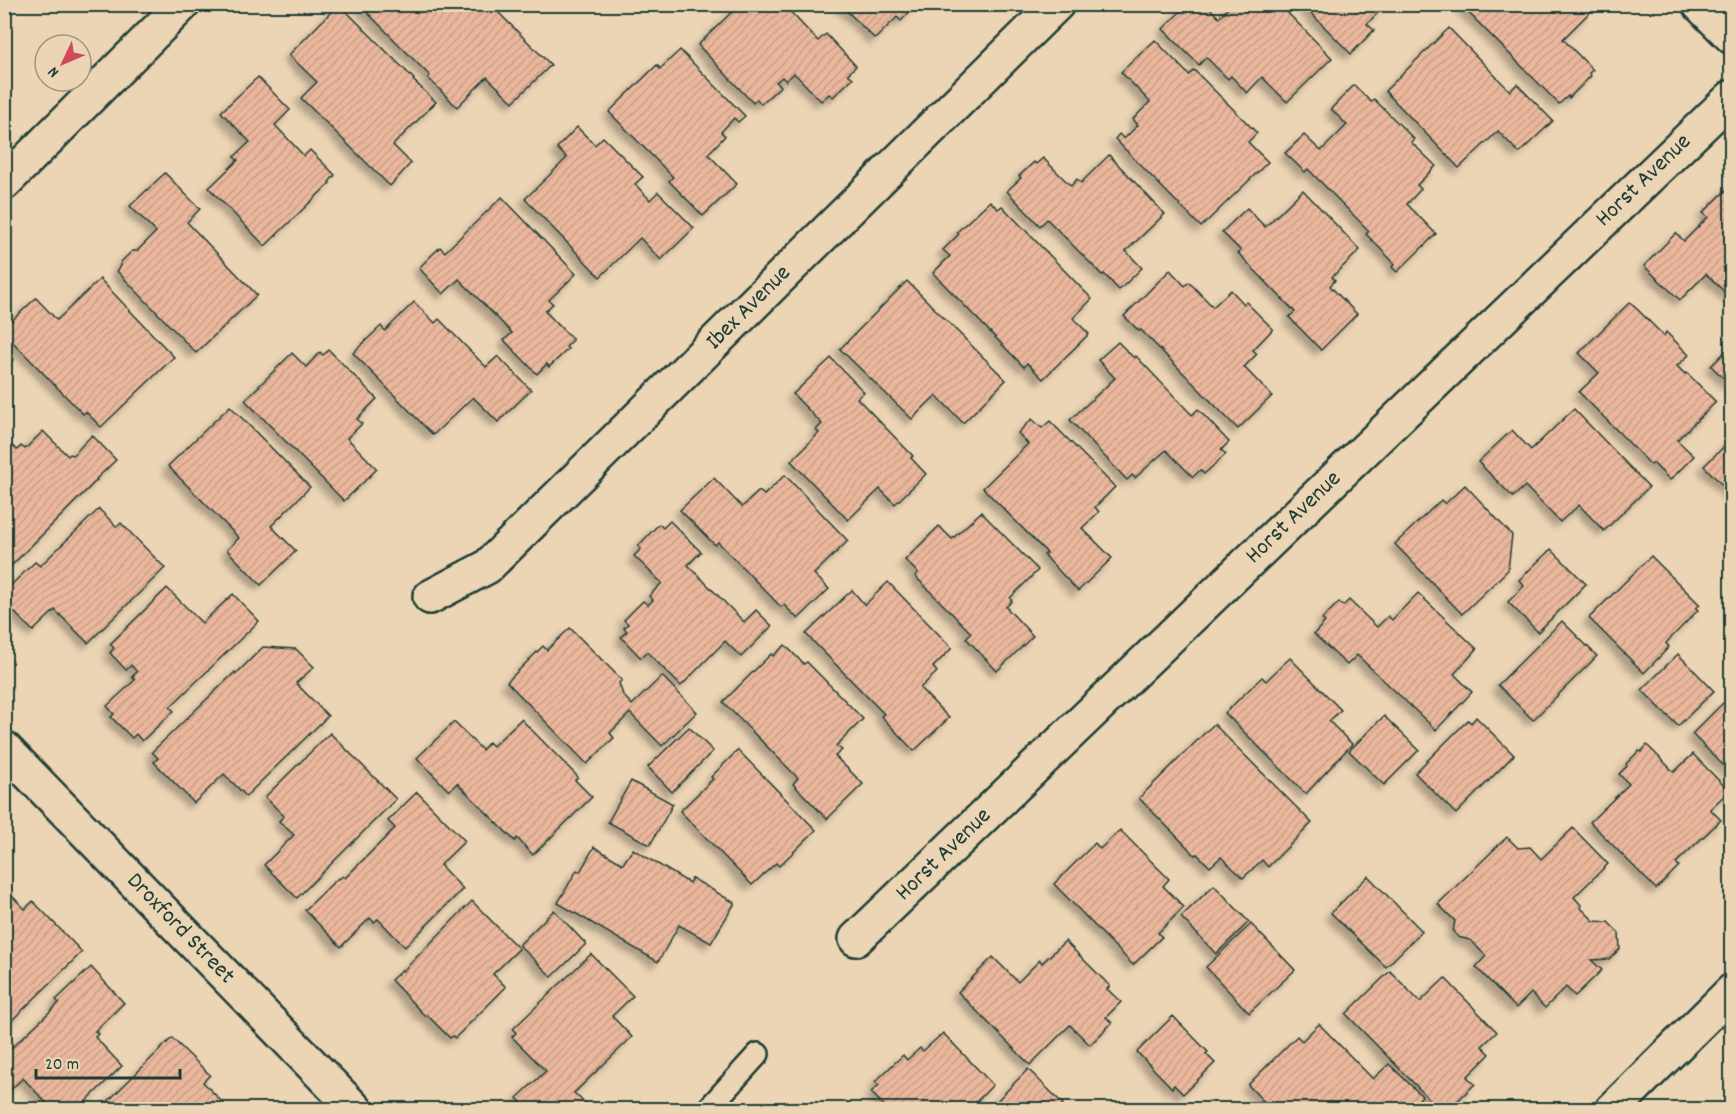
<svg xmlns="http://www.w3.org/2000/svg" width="1736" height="1114" viewBox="0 0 1736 1114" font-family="Dekko,sans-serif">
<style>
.building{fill:url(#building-hatch);stroke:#1f3d34;stroke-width:1.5;filter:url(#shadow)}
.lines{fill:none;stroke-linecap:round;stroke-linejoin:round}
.service-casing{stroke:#1f3d34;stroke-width:26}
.minor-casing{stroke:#1f3d34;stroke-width:38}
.service{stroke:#ecd5b5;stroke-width:21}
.minor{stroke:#ecd5b5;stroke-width:33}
.labels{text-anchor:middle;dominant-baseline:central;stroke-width:5;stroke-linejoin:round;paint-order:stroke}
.street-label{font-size:24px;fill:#1f3d34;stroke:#ecd5b5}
</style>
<defs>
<pattern id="building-hatch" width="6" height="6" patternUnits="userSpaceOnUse" patternTransform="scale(1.5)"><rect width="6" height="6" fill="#eab79c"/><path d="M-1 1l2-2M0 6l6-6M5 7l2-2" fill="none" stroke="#c89e87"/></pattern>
<filter id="shadow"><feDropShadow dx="-5.5" dy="5.5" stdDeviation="3" flood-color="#0004"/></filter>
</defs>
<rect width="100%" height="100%" fill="#ecd5b5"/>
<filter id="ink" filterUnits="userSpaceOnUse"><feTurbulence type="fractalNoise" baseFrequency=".0167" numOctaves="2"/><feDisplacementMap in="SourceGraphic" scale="12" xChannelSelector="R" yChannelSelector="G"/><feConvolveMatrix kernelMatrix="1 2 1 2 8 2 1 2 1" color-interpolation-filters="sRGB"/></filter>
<g filter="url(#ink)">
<g class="building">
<polygon points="339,4 414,79 413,80 436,102 393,145 411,163 390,186 301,98 317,82 289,55"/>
<polygon points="359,4 490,4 551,65 513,102 487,77 457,107 428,78 430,76"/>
<polygon points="740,4 783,4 818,41 826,34 856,66 848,74 853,78 833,97 829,94 821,101 794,73 786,81 782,77 776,82 781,86 761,104 757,99 753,103 698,45"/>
<polygon points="840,4 917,4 901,21 897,17 875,39"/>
<polygon points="1188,4 1206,4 1219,18 1232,4 1279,4 1332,58 1287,102 1262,77 1247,93 1231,76 1228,79 1206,57 1199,65 1163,29"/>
<polygon points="1302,4 1386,4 1367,24 1374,30 1351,54"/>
<polygon points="1460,4 1584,4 1591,11 1563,39 1593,70 1589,73 1591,76 1569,98 1568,96 1559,104"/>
<polygon points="1449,28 1510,91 1517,84 1553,121 1519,153 1498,131 1459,168 1385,91"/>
<polygon points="1155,40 1189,75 1194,70 1257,133 1248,142 1268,162 1201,227 1115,139 1119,134 1124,139 1138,125 1133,119 1150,102 1121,72"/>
<polygon points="680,50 745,116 738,122 734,118 721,132 725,136 708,154 737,184 703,216 669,181 673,177 609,112 657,65 660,69"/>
<polygon points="258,77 290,110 275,125 304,156 310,150 335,175 329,182 330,183 265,246 209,188 238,160 234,157 250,142 221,112"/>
<polygon points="1354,85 1371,102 1374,99 1414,139 1411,142 1436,166 1417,185 1421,189 1407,204 1436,234 1397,272 1392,267 1395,264 1366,234 1369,231 1308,169 1305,172 1285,153 1304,135 1321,151 1347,125 1331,109"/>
<polygon points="577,127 595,145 603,137 643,177 635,184 650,200 658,192 694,228 661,260 640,238 600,277 525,199 567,158 557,148"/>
<polygon points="1109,155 1165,214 1126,251 1142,268 1119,290 1104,274 1102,275 1047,219 1040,226 1007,191 1021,178 1019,176 1034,162 1036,164 1043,158 1071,186 1077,179 1081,183"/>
<polygon points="165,173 200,209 187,222 257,295 196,353 117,271 121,266 121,262 132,251 137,251 156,232 130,206"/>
<polygon points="1732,184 1732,299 1706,274 1680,300 1644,266 1676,233 1684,241 1708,217 1703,213"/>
<polygon points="1303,190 1360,250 1332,277 1335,280 1330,286 1357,314 1321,350 1289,317 1295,312 1238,253 1241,251 1222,232 1247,208 1265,227"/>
<polygon points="502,197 576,274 549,300 553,304 545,311 573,340 566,347 568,349 549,367 547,364 537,374 504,340 512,333 459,279 443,294 419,268 440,247 445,252"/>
<polygon points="990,201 998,209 1002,206 1092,299 1073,318 1089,334 1043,379 1027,363 1024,367 933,273 950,256 943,250 959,234 957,232"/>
<polygon points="1170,270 1185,286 1189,282 1213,307 1231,290 1244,304 1246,302 1273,329 1253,350 1257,354 1244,367 1272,396 1238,429 1141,330 1139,331 1124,316"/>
<polygon points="100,279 174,357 101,427 86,412 83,414 4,333 4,328 36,298 57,320"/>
<polygon points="907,281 1006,380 963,423 936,395 912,419 840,349"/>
<polygon points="414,302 435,323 439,319 486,367 498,356 531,390 498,422 473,397 433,435 353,353 381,326 385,331"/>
<polygon points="1630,302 1664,336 1666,332 1689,355 1677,366 1685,374 1687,373 1716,402 1677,440 1694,456 1670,480 1653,463 1651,465 1579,392 1599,373 1579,353"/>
<polygon points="1118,342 1134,358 1136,356 1192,415 1198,409 1229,442 1221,450 1226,454 1204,474 1200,470 1193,477 1166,450 1135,478 1132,475 1127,480 1070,420 1115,378 1098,360"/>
<polygon points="1732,345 1732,386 1711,366"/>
<polygon points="4,349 14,359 4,368"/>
<polygon points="329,350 377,399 357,419 362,424 347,438 377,469 344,501 245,400 292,353 306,367 320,352 323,355"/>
<polygon points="831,358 864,392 857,398 913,456 911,458 926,474 895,504 880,489 848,520 791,461 819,433 816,430 822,424 793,394"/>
<polygon points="230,406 310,487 271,526 296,551 261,585 227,550 239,538 168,466"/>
<polygon points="1574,409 1649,487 1604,531 1579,505 1560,522 1525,486 1513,497 1478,462 1512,430 1531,450"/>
<polygon points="1032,419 1042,428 1050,421 1115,487 1095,507 1099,512 1082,528 1112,558 1078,591 1044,555 1047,553 983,488 1028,444 1018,433"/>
<polygon points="43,431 68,456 70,454 73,455 92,435 116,460 96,479 97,480 6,571 4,569 4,451 11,445 17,450 21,446 25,449"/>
<polygon points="1732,439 1732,495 1704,466"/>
<polygon points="785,475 848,541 814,574 829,589 798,619 784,605 781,607 718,542 715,545 680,510 714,478 742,507 759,491 764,495"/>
<polygon points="1465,485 1512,535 1508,570 1462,614 1395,544 1441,500 1445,504"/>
<polygon points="99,509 117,527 121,523 165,568 88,643 55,610 33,631 4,602 4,592 35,562 40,566"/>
<polygon points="981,512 1038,570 1010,598 1012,601 1006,607 1033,636 997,671 966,638 971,633 915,576 918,573 905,560 939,526 952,539"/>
<polygon points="670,521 701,552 688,565 744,622 756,610 772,626 741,657 725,641 681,686 647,652 641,658 621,637 627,631 624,628 628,624 624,620 643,601 648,605 653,600 649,596 662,583 634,556 641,549 638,546 659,524 663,528"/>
<polygon points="1551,549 1586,584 1538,632 1508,602 1524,586 1519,580"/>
<polygon points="1651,556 1700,605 1696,608 1698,610 1666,643 1669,647 1644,673 1589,618"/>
<polygon points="888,582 952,648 933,667 937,672 920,688 949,718 914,751 881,716 884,714 806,634 852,590 865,605"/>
<polygon points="167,588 202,623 233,594 259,621 170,707 174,711 142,741 136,734 132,738 111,717 114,714 107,706 135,680 132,677 137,672 131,665 126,670 110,653 114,648 110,644"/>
<polygon points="1418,593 1477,649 1454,674 1472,692 1436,730 1357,655 1347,665 1314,634 1325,622 1322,619 1339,602 1343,606 1349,600 1377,627 1388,616 1392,620"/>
<polygon points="1562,621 1597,656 1533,720 1498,685"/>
<polygon points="570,628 622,680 619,683 623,695 632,705 662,676 697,712 662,746 630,713 610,733 614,738 587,764 507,682 543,646 547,650"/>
<polygon points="785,645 804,664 807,662 863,719 836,746 842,750 835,756 863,784 827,819 793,784 798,778 723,702 771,654 773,656"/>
<polygon points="263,647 296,649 314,667 296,683 328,716 246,796 224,774 194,803 154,762 158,758 152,752 235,672 236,674"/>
<polygon points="1678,654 1714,691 1678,726 1642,690"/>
<polygon points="1290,658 1341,710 1329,721 1352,744 1306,794 1225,713 1262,677 1266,681"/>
<polygon points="1724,702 1732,709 1732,774 1692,734"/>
<polygon points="1384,716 1419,750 1384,785 1349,751"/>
<polygon points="1476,717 1514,755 1456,814 1415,773 1468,720 1471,723"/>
<polygon points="521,719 578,777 575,780 592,797 533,855 517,838 515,841 457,783 449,791 417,758 454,722 482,750 489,742 493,746"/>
<polygon points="1214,724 1312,823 1268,867 1262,860 1243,878 1221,857 1210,867 1197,854 1195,855 1139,798"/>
<polygon points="689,727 713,751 672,792 648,767"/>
<polygon points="330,733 396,799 297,898 264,865 294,835 279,821 284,816 265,797"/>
<polygon points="1647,745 1674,772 1693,754 1729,791 1710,809 1721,820 1676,863 1679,866 1656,889 1590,822 1629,784 1619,774 1627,766 1626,764 1639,751 1641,752"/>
<polygon points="738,750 816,830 779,866 776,863 752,885 680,811 713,779 711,777"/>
<polygon points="631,781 673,804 650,845 608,822"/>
<polygon points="417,792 465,841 440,865 463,889 405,947 378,919 374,922 370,918 341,947 305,910 338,878 339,879 343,876 345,878 395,828 388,821"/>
<polygon points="1573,828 1608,864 1574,897 1582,906 1580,907 1594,921 1608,922 1619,933 1620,949 1609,959 1591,960 1602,970 1575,996 1566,987 1545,1008 1531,993 1516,1008 1476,967 1486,956 1470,940 1458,937 1453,931 1455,921 1438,904 1507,837 1518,848 1530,847 1541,859"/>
<polygon points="1120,830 1169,879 1163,886 1184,907 1158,933 1162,937 1133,965 1054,884 1095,843 1100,849"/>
<polygon points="594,847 623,864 633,849 689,883 692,878 735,903 711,943 679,925 658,962 558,903 577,870 580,872"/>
<polygon points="1368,876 1422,931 1386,967 1331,913"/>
<polygon points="1214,885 1249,922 1216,954 1181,917"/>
<polygon points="8,892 25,909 33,901 82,952 4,1028 4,896"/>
<polygon points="472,901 519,949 493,974 506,987 455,1038 453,1036 450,1038 427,1015 425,1016 391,980 402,970 403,971"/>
<polygon points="554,910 586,944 552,977 519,945"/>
<polygon points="1251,924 1295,970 1249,1013 1206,967"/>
<polygon points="1065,941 1110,986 1107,989 1121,1002 1106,1017 1112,1023 1090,1045 1070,1025 1030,1065 958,992 993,957 1018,982 1040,960 1042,963"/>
<polygon points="591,954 633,996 612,1016 632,1037 574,1093 585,1103 578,1110 521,1110 524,1106 517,1098 546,1071 512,1037 516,1033 513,1029"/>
<polygon points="91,967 124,1003 95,1031 98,1034 95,1037 122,1066 77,1110 53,1110 23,1078 4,1096 4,1055 59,1003 56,1000"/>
<polygon points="1390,971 1420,1002 1445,978 1497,1032 1482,1046 1490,1054 1467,1077 1475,1084 1448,1110 1440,1110 1346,1014"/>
<polygon points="1173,1016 1208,1052 1206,1054 1215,1063 1183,1094 1174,1085 1172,1088 1137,1052"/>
<polygon points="1319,1024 1373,1079 1389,1064 1422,1096 1408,1110 1272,1110 1248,1085 1297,1036 1302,1041"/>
<polygon points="943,1033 993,1085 974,1104 980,1110 888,1110 871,1092 879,1085 875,1082 903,1055 907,1060 920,1048 923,1051"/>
<polygon points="172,1038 210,1075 203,1082 226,1106 222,1110 99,1110"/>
<polygon points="1028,1069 1063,1104 1058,1110 1003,1110 996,1102"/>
</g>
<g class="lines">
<defs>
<polyline id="service" points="707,1110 758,1054"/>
<g id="minor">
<polyline points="1699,4 1732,37"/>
<polyline points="4,183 183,4"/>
<polyline points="430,597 487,567 1057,4"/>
<polyline points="4,748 356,1110"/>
<polyline points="856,939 1732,97"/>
<polyline points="1612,1110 1732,991"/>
</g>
</defs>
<use href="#service" class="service-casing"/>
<use href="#minor" class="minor-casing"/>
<use href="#service" class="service"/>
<use href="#minor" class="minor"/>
</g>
</g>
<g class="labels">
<g class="street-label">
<text transform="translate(1644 181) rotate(-44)">Horst Avenue</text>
<text transform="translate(749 308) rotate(-45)">Ibex Avenue</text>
<text transform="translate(1294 518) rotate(-44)">Horst Avenue</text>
<text transform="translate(944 855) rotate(-44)">Horst Avenue</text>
<text transform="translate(180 929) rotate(46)">Droxford Street</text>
</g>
</g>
<rect width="1736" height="1114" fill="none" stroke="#ecd5b5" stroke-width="24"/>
<rect x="12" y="12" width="1712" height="1090" fill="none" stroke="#1f3d34" stroke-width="2" filter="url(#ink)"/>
<g transform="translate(63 63) rotate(226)"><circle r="28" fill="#ecd5b5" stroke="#9a9881" stroke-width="1.5"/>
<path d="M0-4.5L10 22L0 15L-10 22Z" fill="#d1495b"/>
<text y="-9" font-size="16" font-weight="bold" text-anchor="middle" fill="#1f3d34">N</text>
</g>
<path d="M36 1069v9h144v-9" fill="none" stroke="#1f3d34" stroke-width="3"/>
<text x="45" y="1069" font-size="18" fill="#1f3d34" stroke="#ecd5b5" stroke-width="4.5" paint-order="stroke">20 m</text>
</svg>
